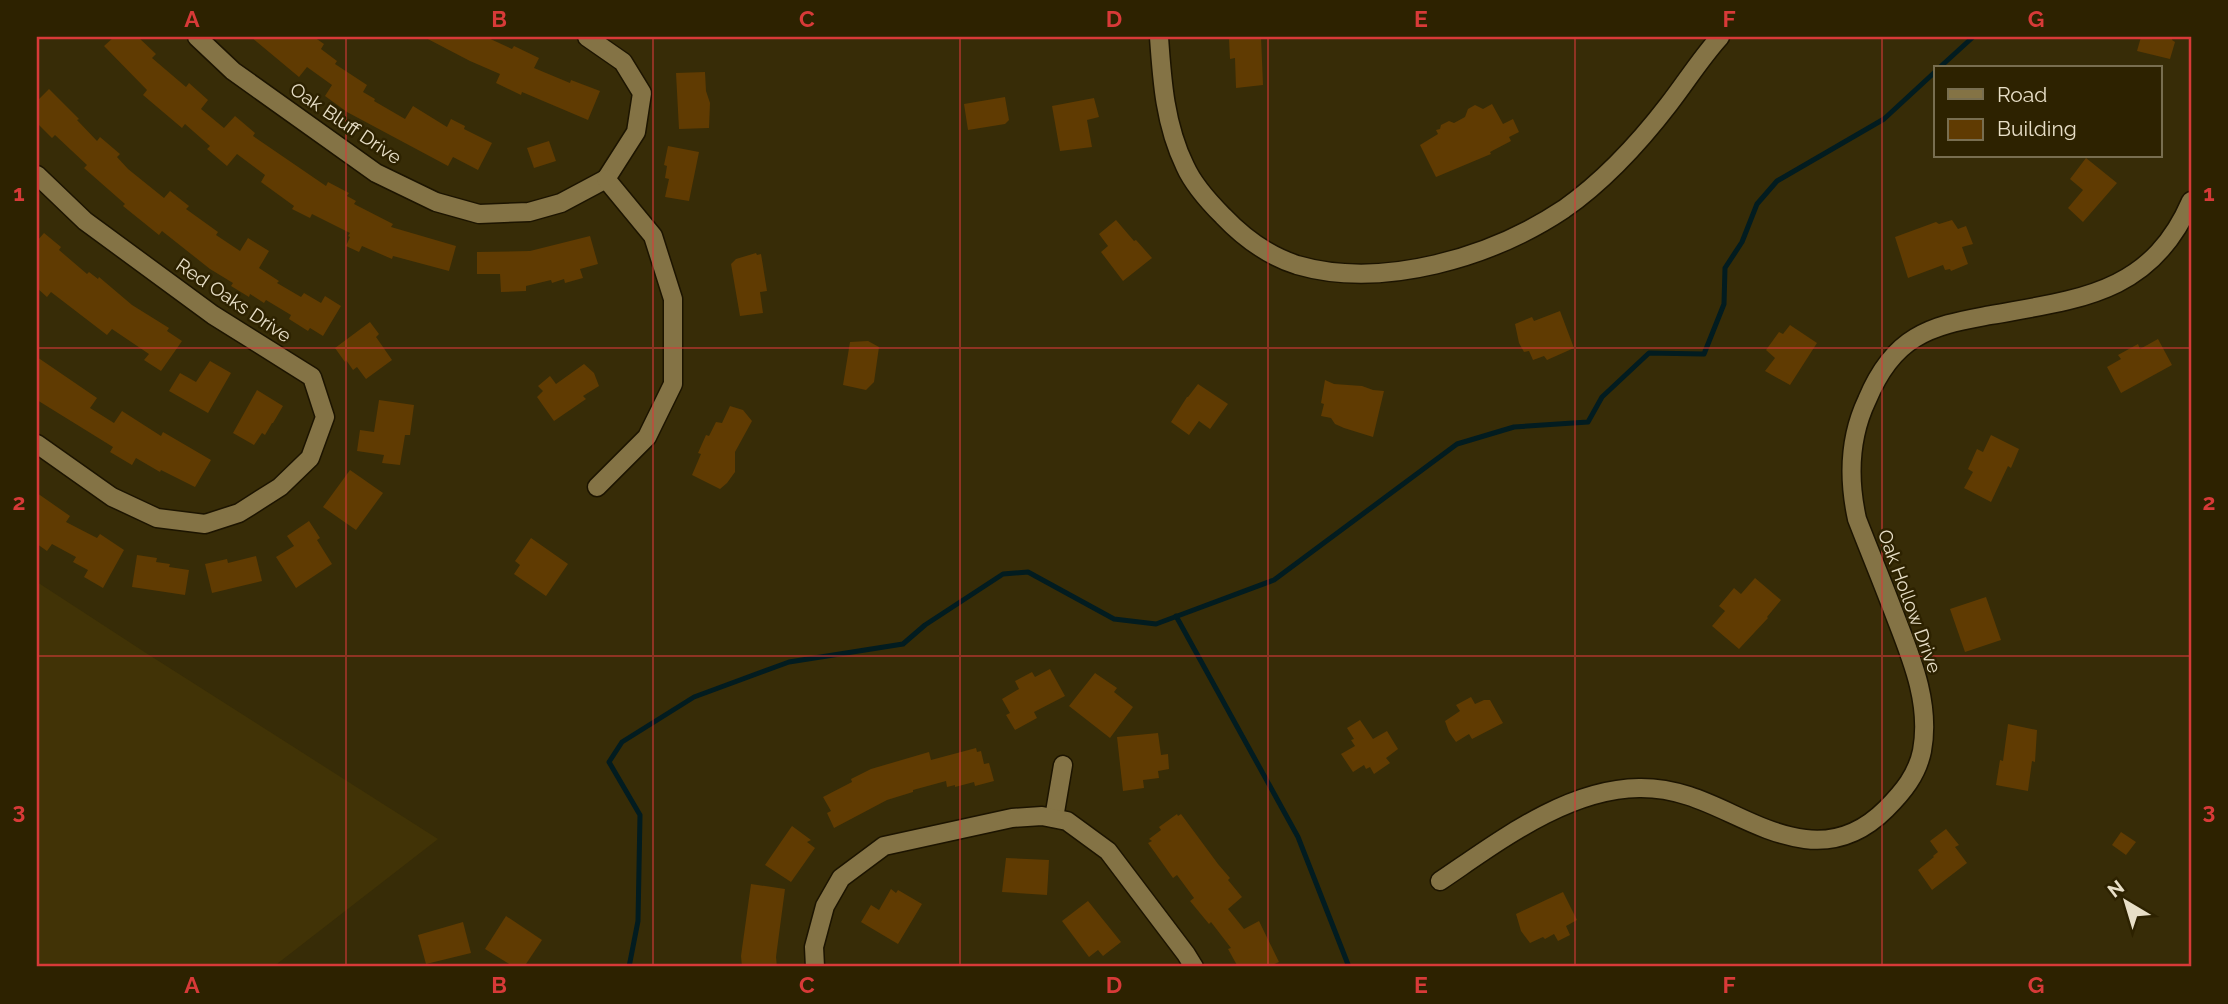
<svg xmlns="http://www.w3.org/2000/svg" width="2228" height="1004" viewBox="0 0 2228 1004" font-family="Raleway,sans-serif">
<style>
.built{fill:#413306}
.lines{fill:none;stroke-linecap:round;stroke-linejoin:round}
.stream{stroke:#021c20;stroke-width:5}
.building{fill:#603b02}
.street-casing{stroke:#1c1400;stroke-width:21}
.street{stroke:#847345;stroke-width:18}
.grid{fill:none;stroke:#d83a38;stroke-width:2;stroke-opacity:0.55}
.labels{text-anchor:middle;dominant-baseline:central;stroke-width:5;stroke-linejoin:round;paint-order:stroke}
.street-label{font-size:19px;fill:#e8dfc7;stroke:#2d2200}
.neatline{fill:none;stroke:#d83a38;stroke-width:2.5}
.grid-label{font-size:23px;text-anchor:middle;font-weight:bold;fill:#d83a38}
</style>
<rect width="100%" height="100%" fill="#372c07"/>
<polygon class="built" points="37,582 146,653 438,839 273,967 37,967"/>
<g class="lines">
<g class="stream">
<polyline points="1939,68 1973,37"/>
<polyline points="1176,616 1298,837 1349,967"/>
<polyline points="629,967 638,921 640,815 609,762 622,742 694,697 789,662 903,644 925,625 1003,574 1028,572 1114,619 1156,624 1274,580 1457,444 1514,427 1588,422 1602,397 1649,353 1704,354 1724,304 1725,268 1742,242 1757,204 1777,181 1884,119 1936,71"/>
</g>
</g>
<g class="building">
<polygon points="114,37 138,37 156,54 152,58 186,87 189,83 208,100 201,109 224,128 235,116 255,133 253,136 326,186 328,182 349,193 347,196 356,201 354,204 393,224 391,227 456,246 449,271 393,256 392,259 362,246 359,252 346,246 350,237 348,236 350,233 312,214 310,218 292,209 294,206 261,182 265,175 237,154 227,166 207,149 210,146 185,124 182,128 143,95 147,90 104,46"/>
<polygon points="251,37 314,37 324,44 321,49 337,61 335,64 367,85 363,92 375,99 374,101 405,119 413,106 447,127 451,119 465,126 464,129 492,143 478,170 453,157 448,166 347,112 325,96 332,85 307,67 299,77"/>
<polygon points="424,37 486,37 512,49 514,46 539,58 534,68 570,83 571,80 600,91 588,120 522,92 521,95 496,83 500,74 470,61"/>
<polygon points="1261,37 1263,85 1236,88 1235,58 1230,59 1229,39"/>
<polygon points="2141,37 2173,37 2172,40 2175,42 2170,59 2137,51"/>
<polygon points="705,72 706,91 710,103 709,128 679,129 676,73"/>
<polygon points="49,89 79,119 77,120 97,141 100,137 120,154 117,157 128,169 164,198 170,191 189,206 186,209 218,232 216,235 240,251 248,238 269,251 259,268 279,281 277,283 301,297 304,293 321,303 325,296 341,306 323,336 310,328 308,331 289,319 291,315 266,300 264,303 250,294 249,297 231,286 233,283 210,269 162,231 159,235 123,206 125,204 84,168 87,165 55,135 52,138 37,123 37,101"/>
<polygon points="1005,97 1009,120 1005,124 968,130 964,104"/>
<polygon points="1094,98 1099,117 1087,120 1092,147 1060,151 1052,106"/>
<polygon points="1492,104 1503,124 1513,119 1519,132 1509,137 1511,141 1490,152 1491,154 1436,177 1420,145 1438,134 1436,130 1440,129 1441,125 1449,121 1454,123 1465,117 1468,109 1475,105 1483,109"/>
<polygon points="549,141 556,161 534,168 527,148"/>
<polygon points="668,146 699,152 689,201 665,197 669,179 665,178 667,166 664,165"/>
<polygon points="2086,158 2117,183 2083,222 2068,208 2083,190 2070,179"/>
<polygon points="1116,220 1134,241 1136,240 1152,258 1123,281 1101,252 1108,246 1099,234"/>
<polygon points="1952,220 1958,229 1966,226 1973,244 1962,247 1968,264 1951,271 1950,269 1945,270 1943,265 1908,278 1895,237 1936,222 1939,224"/>
<polygon points="44,233 61,247 59,250 87,274 89,272 98,279 99,277 132,305 169,328 167,331 182,341 161,371 144,360 149,354 112,329 107,335 51,292 47,297 37,288 37,241"/>
<polygon points="590,236 598,264 580,269 583,278 565,283 564,279 552,283 551,280 526,286 526,291 501,292 500,274 477,274 477,252 530,251"/>
<polygon points="756,253 757,255 761,254 767,291 760,292 763,313 740,316 731,264 736,259"/>
<polygon points="1560,311 1574,348 1547,360 1544,356 1533,360 1529,351 1524,352 1519,343 1515,324 1532,317 1534,321"/>
<polygon points="370,322 379,334 376,337 392,360 366,379 357,367 353,370 346,360 345,362 335,348"/>
<polygon points="1790,325 1817,343 1790,385 1765,371 1775,358 1766,350 1779,332 1783,334"/>
<polygon points="2158,339 2172,365 2121,393 2107,367 2121,359 2118,355 2138,344 2140,349"/>
<polygon points="868,341 879,347 874,382 866,390 843,385 850,342"/>
<polygon points="37,357 97,398 90,408 114,423 122,411 161,436 163,432 211,460 195,487 161,470 160,472 136,458 132,465 110,452 113,447 37,400"/>
<polygon points="210,361 231,373 208,413 169,391 180,373 196,382"/>
<polygon points="584,364 594,373 599,386 583,396 586,399 554,421 537,397 543,391 538,386 550,376 556,384"/>
<polygon points="1325,380 1334,384 1362,386 1373,390 1384,391 1373,437 1344,428 1335,424 1331,418 1321,416 1324,404 1321,403"/>
<polygon points="1198,384 1228,404 1210,429 1199,421 1189,435 1171,422 1187,397 1188,397"/>
<polygon points="257,390 283,406 273,423 272,423 265,435 262,433 254,445 233,433"/>
<polygon points="379,400 414,405 410,435 405,435 400,465 382,463 384,455 357,451 360,430 374,432"/>
<polygon points="730,406 743,410 752,421 735,452 735,472 727,483 720,489 692,475 701,454 698,453 706,435 709,436 716,422 722,423"/>
<polygon points="1991,435 2019,449 2011,468 2008,466 1991,502 1964,488 1973,472 1968,469 1977,449 1983,452"/>
<polygon points="350,470 383,493 356,530 323,507"/>
<polygon points="37,493 70,516 66,522 97,538 100,534 124,550 103,588 84,577 88,570 73,562 76,557 52,544 47,551 37,544"/>
<polygon points="309,521 320,538 317,540 332,564 296,588 276,557 294,546 287,536"/>
<polygon points="531,538 568,564 546,596 514,574 520,565 515,561"/>
<polygon points="137,555 157,558 156,562 170,564 169,567 189,570 185,595 132,587"/>
<polygon points="256,556 262,581 212,593 205,564 227,559 228,563"/>
<polygon points="1755,578 1781,600 1767,617 1768,618 1739,649 1712,626 1725,611 1719,606 1734,588 1741,594"/>
<polygon points="1986,597 2001,640 1965,652 1950,609"/>
<polygon points="1050,669 1065,696 1034,712 1037,718 1015,730 1006,715 1010,713 1002,699 1019,689 1015,681 1032,672 1035,677"/>
<polygon points="1095,673 1117,688 1114,692 1133,707 1110,738 1069,706"/>
<polygon points="1471,697 1475,704 1484,700 1490,700 1503,723 1472,739 1469,734 1456,742 1449,732 1445,721 1460,711 1456,705"/>
<polygon points="1360,720 1373,739 1387,731 1398,749 1386,758 1390,763 1374,774 1370,767 1366,769 1364,765 1353,772 1341,754 1355,746 1351,740 1354,739 1347,728"/>
<polygon points="2008,724 2037,730 2035,762 2032,761 2028,791 1996,785 2000,760 2003,761"/>
<polygon points="1158,733 1161,755 1168,754 1169,769 1158,771 1159,778 1143,780 1144,788 1123,791 1117,737"/>
<polygon points="976,748 977,752 981,751 984,764 989,763 994,781 975,786 974,782 955,787 955,785 947,787 946,781 913,790 913,792 887,800 834,828 827,813 831,811 823,797 852,782 851,779 871,769 929,752 931,760"/>
<polygon points="1177,814 1178,816 1181,814 1218,864 1230,878 1228,880 1242,897 1228,909 1244,929 1259,921 1279,962 1268,967 1238,967 1228,949 1231,948 1211,922 1209,924 1190,901 1194,898 1177,875 1173,878 1148,843 1152,841 1149,839 1161,830 1159,827"/>
<polygon points="792,826 811,840 807,842 815,848 791,882 765,865"/>
<polygon points="1946,829 1959,845 1955,847 1967,863 1932,890 1918,870 1934,857 1933,856 1938,852 1930,841"/>
<polygon points="2121,832 2136,842 2126,855 2112,845"/>
<polygon points="1006,858 1049,860 1047,895 1002,892"/>
<polygon points="751,884 785,889 776,957 777,967 742,967 741,956"/>
<polygon points="891,889 896,893 898,890 922,904 898,944 861,922 871,905 879,910"/>
<polygon points="1563,892 1577,920 1566,926 1570,935 1558,941 1554,934 1545,939 1543,937 1530,943 1521,931 1516,914"/>
<polygon points="1088,901 1121,942 1103,956 1098,950 1089,957 1062,921"/>
<polygon points="506,916 542,940 524,967 514,967 485,949"/>
<polygon points="463,922 471,953 426,964 418,935"/>
</g>
<g class="lines">
<defs>
<g id="street">
<polyline points="197,37 233,71 376,173 436,202 479,214 529,212 561,203 606,179"/>
<polyline points="587,37 623,62 642,93 636,132 606,179"/>
<path d="M1159 37C1162 81 1165 125 1185 166 1193 184 1208 201 1223 216 1243 237 1269 256 1297 265 1383 290 1492 257 1564 209 1604 181 1639 143 1669 104 1686 82 1701 58 1720 37"/>
<polyline points="37,175 85,221 213,315 312,377 325,417 310,458 280,487 239,513 205,524 157,518 112,497 37,444"/>
<polyline points="597,487 647,437 673,384 673,299 653,236 606,179"/>
<polyline points="1054,818 1063,765"/>
<path d="M1440 881C1498 842 1566 789 1639 788 1704 787 1745 831 1805 839 1837 843 1864 831 1886 809 1903 792 1917 775 1922 751 1931 703 1911 657 1894 613 1882 581 1869 550 1857 519 1848 478 1849 438 1867 400 1877 376 1893 351 1915 338 1938 324 1965 320 1991 315 2079 299 2151 294 2191 201"/>
<polyline points="815,967 814,947 825,906 841,878 884,846 1012,818 1042,816 1067,821 1108,851 1186,954 1194,967"/>
</g>
</defs>
<use href="#street" class="street-casing"/>
<use href="#street" class="street"/>
</g>
<path class="grid" d="M346 37V967M653 37V967M960 37V967M1268 37V967M1575 37V967M1882 37V967M37 348H2191M37 656H2191"/>
<g class="labels">
<g class="street-label">
<text transform="translate(346 123) rotate(34)">Oak Bluff Drive</text>
<text transform="translate(234 300) rotate(34)">Red Oaks Drive</text>
<text transform="translate(1910 601) rotate(70)">Oak Hollow Drive</text>
</g>
</g>
<rect width="2228" height="1004" fill="none" stroke="#2d2200" stroke-width="77"/>
<rect x="1934" y="66" width="228" height="91" fill="#2d2200" stroke="#786e50" stroke-width="2"/>
<rect x="1948" y="89" width="35" height="10" fill="#847345" stroke="#786e50" stroke-width="2"/>
<text x="1997" y="102" font-size="21" fill="#e8dfc7">Road</text>
<rect x="1948" y="119" width="35" height="21" fill="#603b02" stroke="#786e50" stroke-width="2"/>
<text x="1997" y="136" font-size="21" fill="#e8dfc7">Building</text>
<g transform="translate(2126 902) rotate(322)" stroke="#2d2200" stroke-width="5" paint-order="stroke">
<path d="M0-5L12 26L0 18L-12 26Z" fill="#e8dfc7"/>
<text y="-10" font-size="19" font-weight="bold" text-anchor="middle" fill="#e8dfc7">N</text>
</g>
<rect x="38" y="38" width="2152" height="927" class="neatline"/>
<g class="grid-label">
<text x="192" y="27">A</text>
<text x="499" y="27">B</text>
<text x="807" y="27">C</text>
<text x="1114" y="27">D</text>
<text x="1421" y="27">E</text>
<text x="1729" y="27">F</text>
<text x="2036" y="27">G</text>
<text x="19" y="201">1</text>
<text x="2209" y="201">1</text>
<text x="19" y="510">2</text>
<text x="2209" y="510">2</text>
<text x="19" y="819">3</text>
<text x="2209" y="819">3</text>
<text x="192" y="993">A</text>
<text x="499" y="993">B</text>
<text x="807" y="993">C</text>
<text x="1114" y="993">D</text>
<text x="1421" y="993">E</text>
<text x="1729" y="993">F</text>
<text x="2036" y="993">G</text>
</g>
</svg>
